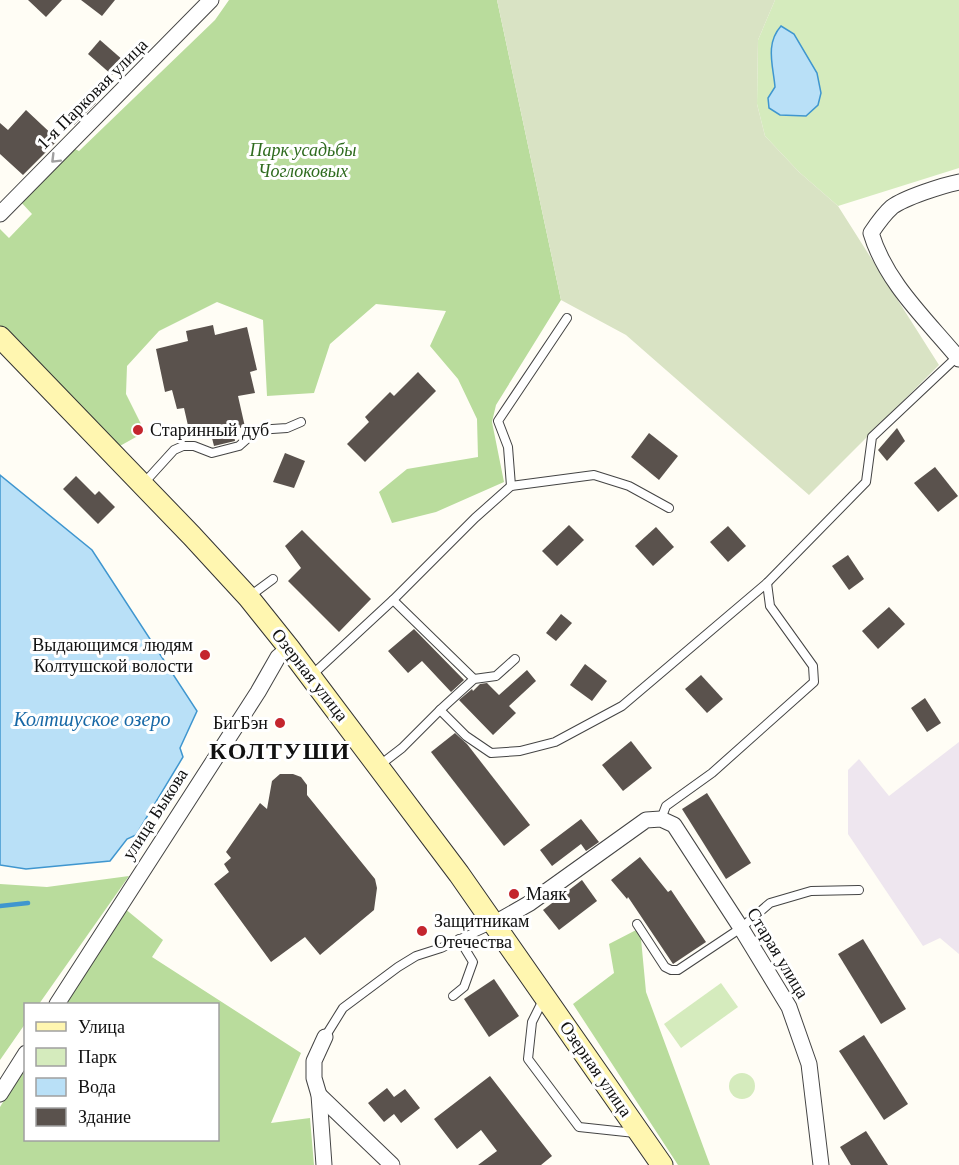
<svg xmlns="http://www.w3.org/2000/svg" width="959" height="1165" viewBox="0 0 959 1165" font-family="Georgia,serif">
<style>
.industrial{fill:#eee6ef}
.green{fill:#d5ebbd}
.forest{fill:#b9dc9c}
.cemetery{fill:#d9e3c4}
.water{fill:#b9e0f7;stroke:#3f96cf;stroke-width:1.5}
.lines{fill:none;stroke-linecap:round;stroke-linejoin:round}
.stream{stroke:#3f96cf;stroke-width:4.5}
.building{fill:#5a524d}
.lane-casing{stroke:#444;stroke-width:10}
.street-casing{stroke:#444;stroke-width:17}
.secondary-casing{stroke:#333;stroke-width:23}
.lane{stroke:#fff;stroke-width:8}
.street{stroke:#fff;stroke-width:15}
.secondary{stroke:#fff6b0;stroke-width:21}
.oneway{stroke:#a0a0a0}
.poi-dot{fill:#c4262e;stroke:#fff;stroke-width:2}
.labels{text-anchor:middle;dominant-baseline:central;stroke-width:6;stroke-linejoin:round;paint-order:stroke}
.street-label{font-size:18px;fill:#111;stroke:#fff}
.park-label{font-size:18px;font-style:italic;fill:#2f6b1f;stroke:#fff}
.poi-label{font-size:18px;fill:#111;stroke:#fff;text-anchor:start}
.water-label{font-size:20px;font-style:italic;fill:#1768a6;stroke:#fff}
.district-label{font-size:24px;font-weight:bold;letter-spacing:1.5px;fill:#111;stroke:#fff}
</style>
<rect width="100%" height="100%" fill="#fffdf5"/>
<polygon class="industrial" points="959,742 959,954 940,938 923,946 848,834 848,770 859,759 889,796"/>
<g class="green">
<polygon points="775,0 959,0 959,168 838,206 799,172 765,136 757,104 758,40"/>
<polygon points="721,983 738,1007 681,1048 664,1024"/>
<circle cx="742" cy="1086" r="13"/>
</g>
<g class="forest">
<polygon points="229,0 497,0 561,300 496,405 492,422 504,482 436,512 392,523 379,492 407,469 478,457 477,419 458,379 430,346 446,311 376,304 330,344 314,393 267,396 263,320 217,302 159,331 127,366 126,394 145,432 118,447 0,328 0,229 9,238 32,214 19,200 73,148 79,151 215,20"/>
<polygon points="129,876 39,1004 26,1004 25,1024 0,1060 0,884 47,887"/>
<polygon points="124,908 163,940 152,957 301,1053 271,1123 310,1118 314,1165 0,1165 0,1107 25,1066 26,1140 218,1140 218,1004 64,1004"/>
<polygon points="640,928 646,992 710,1165 678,1165 573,1004 614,973 609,944"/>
</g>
<polygon class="cemetery" points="497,0 775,0 758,40 757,104 765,136 799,172 838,206 939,365 809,495 626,335 561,300"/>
<g class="water">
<path d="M781 26 794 34 817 73 821 93 818 105 806 116 780 115 769 108 768 98 775 87C773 65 765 44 781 26Z"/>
<polygon points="0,475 92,550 197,711 180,748 183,757 136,835 127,839 110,861 26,869 0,865"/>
</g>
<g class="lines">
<polyline class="stream" points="0,906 28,903"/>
</g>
<g class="building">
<polygon points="28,0 62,0 46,17"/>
<polygon points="81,0 115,0 102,16"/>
<polygon points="100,40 124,61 112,75 88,54"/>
<polygon points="90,97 96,103 74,125 68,119"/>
<polygon points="26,110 58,140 23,175 0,154 0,123 8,130"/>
<polygon points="213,325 215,335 247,327 257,370 250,372 255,393 238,396 245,427 233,429 235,441 214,446 211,434 201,436 200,428 189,430 184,408 177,409 172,390 165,392 156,349 188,341 186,331"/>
<polygon points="418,372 436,391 365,462 347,444 369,422 365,417 390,392 394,396"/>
<polygon points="897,428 905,441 887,461 878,450"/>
<polygon points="649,433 678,456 659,480 631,457"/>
<polygon points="285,453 305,461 294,488 273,482"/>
<polygon points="935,467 958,496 938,512 914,483"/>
<polygon points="76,476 95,495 99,491 115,507 98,524 63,489"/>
<polygon points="569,525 584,540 557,566 542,551"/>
<polygon points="728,526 746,546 728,562 710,542"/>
<polygon points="656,527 674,547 653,566 635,546"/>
<polygon points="302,530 371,599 339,632 288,581 301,568 285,546"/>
<polygon points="848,555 864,579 849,590 832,566"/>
<polygon points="889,607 905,624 878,649 862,631"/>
<polygon points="561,614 572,623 556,641 546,633"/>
<polygon points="414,629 464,680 451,692 422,661 408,673 388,651"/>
<polygon points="585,664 607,681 592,701 570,685"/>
<polygon points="527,670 536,681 509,706 516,713 493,735 459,700 472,689 473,691 480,684 487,683 499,695"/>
<polygon points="701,675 723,699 707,713 685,689"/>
<polygon points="925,698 941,723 927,732 911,708"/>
<polygon points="455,733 467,744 530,825 504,846 431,752"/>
<polygon points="631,741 652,768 623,791 602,765"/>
<polygon points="280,774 293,774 301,777 307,785 307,795 375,879 377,888 374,910 320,955 305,937 271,962 214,884 229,872 224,864 231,858 226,852 260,803 267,809 272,781"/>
<polygon points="707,793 751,863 726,879 682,809"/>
<polygon points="581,819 599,842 586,851 581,844 552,866 540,850"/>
<polygon points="640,857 668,892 671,890 706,942 673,964 628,897 627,899 611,880"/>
<polygon points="582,880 597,901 559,930 543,910"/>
<polygon points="863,939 906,1009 881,1024 838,954"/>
<polygon points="494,979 519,1016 489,1037 464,999"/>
<polygon points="864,1035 908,1104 884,1120 839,1051"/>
<polygon points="490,1076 552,1156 541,1165 478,1165 497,1151 481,1130 457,1149 434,1119"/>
<polygon points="387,1088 394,1097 405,1089 420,1108 401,1123 394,1114 384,1122 368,1103"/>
<polygon points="866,1131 888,1165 851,1165 840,1147"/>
</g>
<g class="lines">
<defs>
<g id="lane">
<polyline points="144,483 174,450 183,446 194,446 212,453 239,446 257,430 287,428 301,422"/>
<polyline points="511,486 508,447 498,421 567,318"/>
<polyline points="250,596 273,579"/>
<polyline points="393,600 474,679"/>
<polyline points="312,675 393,600 475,518 511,486 594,475 629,486 669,508"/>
<polyline points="440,710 474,679 496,676 515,659"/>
<polyline points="380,765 402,748 440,710 466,736 491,753 520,751 555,742 622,706 767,583 866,482 872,437 957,357"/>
<polyline points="661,819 666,806 712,773 814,682 813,666 770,606 767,583"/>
<polyline points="637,924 665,967 671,970 678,970 741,928 770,903 811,891 859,890"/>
<polyline points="453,996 464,987 473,962 459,939"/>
<polyline points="543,1000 532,1022 528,1059 579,1127 635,1133"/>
<polyline points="325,1037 343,1008 398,967 416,956 441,948 493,924"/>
</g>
<g id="street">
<path d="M959 182C943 185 904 198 892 207 884 214 877 224 871 233 886 283 927 320 959 359"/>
<polyline points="0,214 211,0"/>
<polyline points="495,923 530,903 646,820 661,819 674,825 741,928 789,1007 809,1064 821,1165"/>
<polyline points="57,1004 258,692 278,657 289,648"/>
<polyline points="0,1094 26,1053"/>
<polyline points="319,1095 392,1165"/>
<polyline points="324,1165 319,1095 314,1078 314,1061 325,1037"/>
</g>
<polyline id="secondary" points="0,337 192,536 249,598 289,648 459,874 662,1165"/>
</defs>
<use href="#lane" class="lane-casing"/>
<use href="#street" class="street-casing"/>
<use href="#secondary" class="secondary-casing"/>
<use href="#lane" class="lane"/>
<use href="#street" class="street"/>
<use href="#secondary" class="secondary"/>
</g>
<defs><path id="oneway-chevron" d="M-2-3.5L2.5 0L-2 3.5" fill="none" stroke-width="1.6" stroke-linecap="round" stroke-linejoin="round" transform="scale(1.5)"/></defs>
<use class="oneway" href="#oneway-chevron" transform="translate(55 159) rotate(135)"/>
<g class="poi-dot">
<circle cx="138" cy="430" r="6"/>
<circle cx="205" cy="655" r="6"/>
<circle cx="280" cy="723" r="6"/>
<circle cx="514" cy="894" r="6"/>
<circle cx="422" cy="931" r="6"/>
</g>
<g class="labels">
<g class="street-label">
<text transform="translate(92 94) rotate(-45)">1-я Парковая улица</text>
<text transform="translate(310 675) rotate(52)">Озерная улица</text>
<text transform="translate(155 814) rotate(-57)">улица Быкова</text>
<text transform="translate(778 953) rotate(59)">Старая улица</text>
<text transform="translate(596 1069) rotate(55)">Озерная улица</text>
</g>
<g class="park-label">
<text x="303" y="150">Парк усадьбы<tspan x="303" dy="21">Чоглоковых</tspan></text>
</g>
<g class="poi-label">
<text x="150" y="430">Старинный дуб</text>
<text x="193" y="645" text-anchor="end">Выдающимся людям<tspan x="193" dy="21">Колтушской волости</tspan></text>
<text x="268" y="723" text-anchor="end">БигБэн</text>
<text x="526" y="894">Маяк</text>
<text x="434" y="921">Защитникам<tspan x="434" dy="21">Отечества</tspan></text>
</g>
<g class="water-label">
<text x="92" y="719">Колтшуское озеро</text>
</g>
<g class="district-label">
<text x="280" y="751">КОЛТУШИ</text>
</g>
</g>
<rect x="24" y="1003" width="195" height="138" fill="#ffffff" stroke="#a0a0a0" stroke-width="1.5"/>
<rect x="36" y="1022" width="30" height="9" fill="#fff6b0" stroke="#a0a0a0" stroke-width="1.5"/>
<text x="78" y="1033" font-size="18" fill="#111111">Улица</text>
<rect x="36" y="1048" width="30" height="18" fill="#d5ebbd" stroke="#a0a0a0" stroke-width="1.5"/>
<text x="78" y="1063" font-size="18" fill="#111111">Парк</text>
<rect x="36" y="1078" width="30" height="18" fill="#b9e0f7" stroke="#a0a0a0" stroke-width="1.5"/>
<text x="78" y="1093" font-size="18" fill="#111111">Вода</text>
<rect x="36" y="1108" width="30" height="18" fill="#5a524d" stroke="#a0a0a0" stroke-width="1.5"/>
<text x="78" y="1123" font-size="18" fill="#111111">Здание</text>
</svg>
